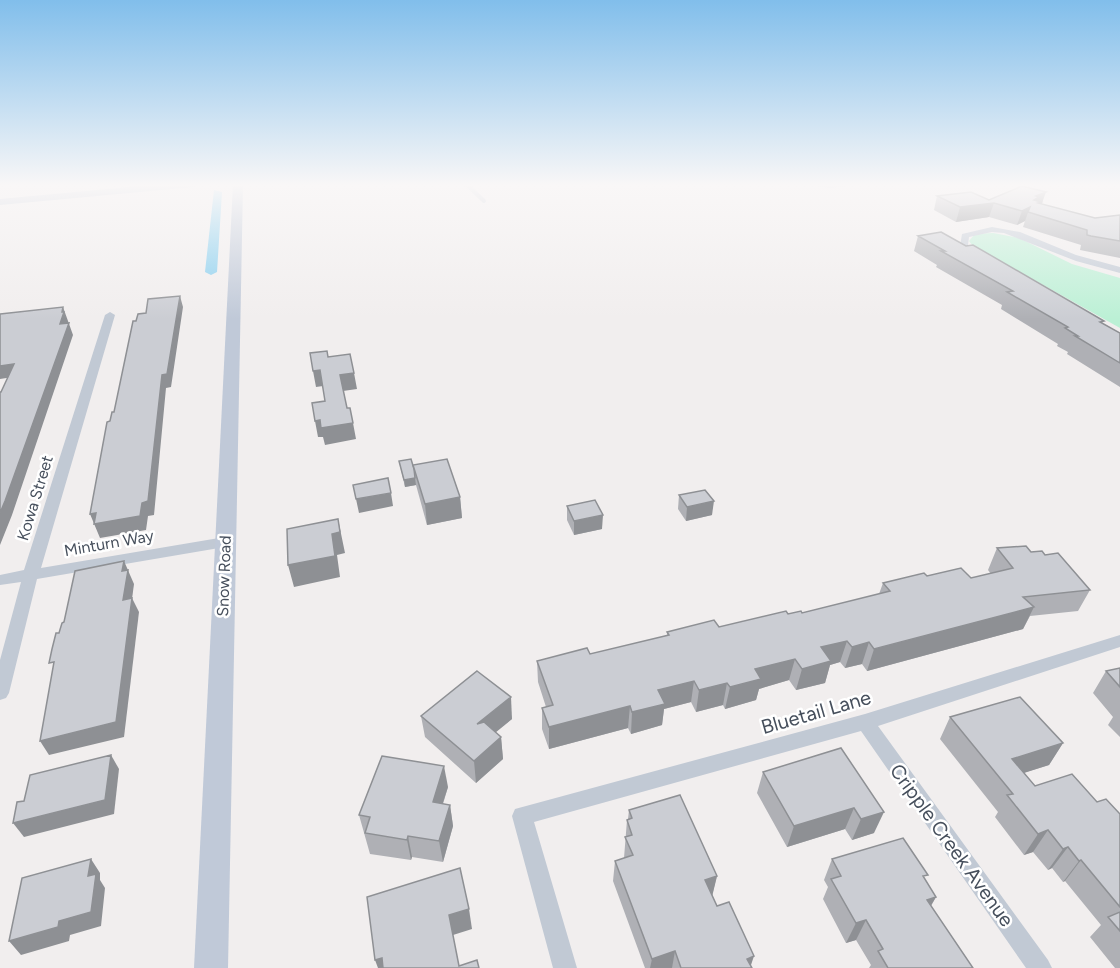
<svg xmlns="http://www.w3.org/2000/svg" width="1120" height="968" viewBox="0 0 1120 968" font-family="Figtree,sans-serif">
<style>
.green{fill:#bbf0d5}
.lines{fill:none;stroke-linecap:round;stroke-linejoin:round}
.canal{fill:#86ceef;fill-rule:evenodd}
.service{stroke:#c1c9d4;stroke-width:4}
.minor{fill:#c1c9d4;fill-rule:evenodd}
.secondary{fill:#c0c9d8;fill-rule:evenodd}
.wall{fill:#afb0b5}
.shaded-wall{fill:#8e9094}
.building{fill:#cbcdd3;stroke:#8e9094;stroke-width:1.5}
.labels{text-anchor:middle;dominant-baseline:central;stroke-width:5;stroke-linejoin:round;paint-order:stroke}
.street-label{font-size:16px;fill:#464f5c;stroke:#fff}
.near-street-label{font-size:20px;fill:#464f5c;stroke:#fff}
</style>
<rect width="100%" height="100%" fill="#f1eeee"/>
<polygon class="green" points="993,233 1019,238 1072,264 1120,278 1120,328 972,245 969,241 975,234"/>
<g class="lines">
<polygon class="canal" points="214,190 222,192 217,272 211,275 205,272"/>
<g class="service">
<polyline points="466,184 484,201"/>
<polyline points="818,184 830,186 847,184"/>
</g>
<g class="minor">
<polygon points="992,227 1020,232 1076,255 1120,267 1120,273 1076,261 1004,233 992,232 969,237 968,245 981,252 981,256 975,256 960,246 962,234"/>
<polygon points="110,312 115,315 41,568 225,537 230,539 232,542 230,545 225,547 37,579 9,693 6,698 0,700 0,660 21,582 0,585 0,575 24,570 105,315"/>
<polygon points="1120,635 1120,647 878,726 1048,960 1052,968 1026,968 861,731 534,822 577,968 553,968 512,816 515,809 865,714"/>
</g>
<g class="secondary">
<polygon points="161,184 199,184 194,187 0,205 0,199"/>
<polygon points="233,184 243,184 228,968 194,968"/>
</g>
</g>
<g class="wall">
<polygon points="937,196 1041,204 1095,218 1120,215 1120,258 1080,250 1081,245 1023,227 1025,221 1017,225 989,217 956,222 934,210"/>
<polygon points="918,236 1103,324 1120,333 1120,387 1067,354 1068,352 1057,346 1058,344 1001,309 1002,305 936,267 937,265 914,251"/>
<polygon points="399,461 414,469 460,497 462,518 427,525 416,485 405,487"/>
<polygon points="679,495 712,515 686,521 678,509"/>
<polygon points="567,506 602,529 574,535 567,520"/>
<polygon points="997,548 1031,552 1045,555 1090,590 1078,611 1030,616 1023,629 867,671 862,664 845,668 840,662 830,665 825,683 796,690 789,680 759,689 756,700 725,709 723,705 696,712 691,702 664,709 662,725 631,734 628,728 549,749 542,729 542,708 546,707 538,682 537,661 590,654 667,636 667,632 719,627 788,614 802,613 879,594 883,583 927,576 971,578 991,574 988,570"/>
<polygon points="1120,668 1120,737 1108,725 1113,717 1093,693 1106,671"/>
<polygon points="421,716 512,719 495,732 501,737 503,759 476,783 425,737"/>
<polygon points="950,717 1063,743 1049,765 1023,773 1035,786 1097,802 1120,814 1120,968 1115,968 1090,937 1101,925 1065,881 1063,882 1052,868 1048,870 1033,852 1024,855 995,817 998,812 940,739"/>
<polygon points="841,748 874,833 852,840 845,829 787,847 757,793 763,772"/>
<polygon points="448,787 443,804 450,805 453,826 443,862 412,857 411,860 370,854 359,815"/>
<polygon points="629,810 717,876 712,895 717,906 752,968 645,968 613,881 615,861 624,858 627,820 628,819"/>
<polygon points="832,859 925,880 936,897 931,906 973,968 869,968 871,965 856,940 846,943 823,899 828,887 824,880"/>
</g>
<g class="shaded-wall">
<polygon points="1046,192 1041,206 1031,213 1036,196"/>
<polygon points="994,203 989,217 956,222 960,207"/>
<polygon points="1030,207 1025,221 1017,225 1022,211"/>
<polygon points="180,296 183,307 171,387 166,388 154,515 148,516 146,530 100,538 90,514 162,375"/>
<polygon points="63,307 73,335 12,515 0,545 0,513 60,324"/>
<polygon points="14,364 19,376 0,379 0,366"/>
<polygon points="320,370 323,386 316,387 313,371"/>
<polygon points="354,373 357,389 343,391 340,375"/>
<polygon points="320,420 353,423 356,439 325,445 323,437 318,437 315,421"/>
<polygon points="415,478 416,485 405,487 404,480"/>
<polygon points="391,493 393,506 359,513 356,499"/>
<polygon points="460,497 462,518 427,525 425,504"/>
<polygon points="714,501 712,515 686,521 687,507"/>
<polygon points="603,515 602,529 574,535 574,521"/>
<polygon points="338,519 345,553 337,555 340,577 294,587 288,565"/>
<polygon points="124,561 134,584 130,614 123,600 122,571"/>
<polygon points="132,598 139,612 124,737 49,755 40,741"/>
<polygon points="1034,607 1023,629 867,671 874,649"/>
<polygon points="847,641 840,662 830,665 825,683 796,690 802,669 821,647"/>
<polygon points="869,642 862,664 845,668 852,647"/>
<polygon points="795,659 789,680 759,689 756,700 725,709 730,687 755,669"/>
<polygon points="694,681 691,702 664,709 662,725 631,734 632,712 658,690"/>
<polygon points="727,683 723,705 696,712 699,690"/>
<polygon points="511,697 512,719 479,746 477,724"/>
<polygon points="630,706 628,728 549,749 549,727"/>
<polygon points="501,737 503,759 476,783 474,761"/>
<polygon points="1063,743 1049,765 1002,780 1012,759"/>
<polygon points="111,755 119,769 114,814 24,837 13,823"/>
<polygon points="444,766 448,787 436,824 433,802"/>
<polygon points="450,805 453,826 443,862 439,841"/>
<polygon points="854,808 845,829 787,847 794,826"/>
<polygon points="884,812 874,833 852,840 861,819"/>
<polygon points="1048,830 1033,852 1024,855 1038,834"/>
<polygon points="408,836 412,857 411,860 407,840"/>
<polygon points="1068,847 1052,868 1048,870 1063,849"/>
<polygon points="91,859 100,873 100,880 105,888 101,926 70,935 69,941 21,955 9,941 59,921 88,876"/>
<polygon points="1081,860 1065,881 1063,882 1079,861"/>
<polygon points="717,876 712,897 705,880"/>
<polygon points="936,897 924,917 927,900"/>
<polygon points="469,909 472,929 453,935 449,915"/>
<polygon points="866,920 856,940 846,943 856,923"/>
<polygon points="675,951 672,968 650,968 652,959"/>
<polygon points="754,956 750,968 747,959"/>
<polygon points="382,958 385,968 378,968 375,960"/>
</g>
<g class="building">
<polygon points="1022,186 1046,192 1036,196 1039,197 1034,200 1041,202 1038,203 1095,218 1120,215 1120,241 1091,236 1087,235 1087,230 1028,212 1030,207 1022,211 994,203 960,207 937,196 971,192 989,200"/>
<polygon points="941,232 966,246 973,245 1104,321 1100,322 1120,333 1120,363 1075,336 1078,336 1065,328 1068,327 1007,292 1013,291 941,251 945,251 918,236"/>
<polygon points="180,296 167,374 162,375 148,501 142,503 140,516 94,524 96,513 90,514 107,422 110,421 112,412 114,412 133,321 136,321 138,314 146,313 148,299"/>
<polygon points="63,307 62,312 64,312 60,324 69,323 5,501 0,513 0,392 1,392 14,364 0,366 0,314"/>
<polygon points="327,351 328,357 350,354 354,373 340,375 347,408 350,408 353,423 321,428 320,420 315,421 312,403 325,401 320,370 313,371 310,353"/>
<polygon points="411,459 414,469 415,478 404,480 399,461"/>
<polygon points="447,459 460,497 425,504 413,465"/>
<polygon points="388,478 391,493 356,499 353,485"/>
<polygon points="705,490 714,501 687,507 679,495"/>
<polygon points="595,500 603,515 574,521 567,506"/>
<polygon points="338,519 340,532 332,534 335,556 288,565 287,529"/>
<polygon points="1026,546 1031,552 1042,551 1045,555 1058,553 1090,590 1023,597 1034,607 874,649 869,642 852,647 847,641 821,647 831,661 802,669 795,659 755,669 761,679 730,687 727,683 699,690 694,681 658,690 665,704 632,712 630,706 549,727 542,708 553,705 537,661 587,648 590,654 669,635 667,632 714,620 719,627 786,611 788,614 801,611 802,613 890,591 883,583 924,573 927,576 961,568 971,578 1013,568 997,548"/>
<polygon points="124,561 122,571 128,570 123,600 132,598 116,722 40,741 54,662 49,663 52,649 56,633 59,633 62,623 64,622 75,571"/>
<polygon points="1120,668 1120,687 1106,671"/>
<polygon points="477,671 511,697 477,724 484,722 501,737 474,761 421,716"/>
<polygon points="1020,697 1063,743 1012,759 1035,786 1072,774 1097,802 1106,799 1120,814 1120,907 1081,860 1079,861 1068,847 1063,849 1048,830 1038,834 1007,795 1013,794 950,717"/>
<polygon points="841,748 884,812 861,819 854,808 794,826 763,772"/>
<polygon points="111,755 105,800 13,823 17,802 24,801 30,775"/>
<polygon points="382,756 444,766 433,802 450,805 439,841 408,836 407,840 365,833 370,817 359,815"/>
<polygon points="680,795 717,876 705,880 717,906 729,902 754,956 747,959 752,968 681,968 675,951 652,959 615,861 633,855 625,837 632,835 627,820 632,818 629,810"/>
<polygon points="903,838 928,875 923,876 936,897 927,900 973,968 888,968 878,951 883,949 866,920 856,923 831,879 841,876 832,859"/>
<polygon points="91,859 88,876 96,874 91,912 59,921 58,927 9,941 22,878"/>
<polygon points="460,868 469,909 449,915 459,966 477,960 479,968 383,968 382,958 375,960 367,897"/>
<polygon points="1120,912 1120,931 1108,917"/>
</g>
<linearGradient id="sky" x2="0" y2="1"><stop stop-color="#81beeb"/><stop offset="0.58" stop-color="#f9f7f7"/><stop offset="1" stop-color="#f9f7f7" stop-opacity="0"/></linearGradient>
<rect width="1120" height="319" fill="url(#sky)"/>
<g class="labels">
<g class="street-label">
<text transform="translate(35 498) rotate(-73)">Kowa Street</text>
<text transform="translate(109 543) rotate(-10)">Minturn Way</text>
<text transform="translate(224 576) rotate(-88)">Snow Road</text>
</g>
<g class="near-street-label">
<text transform="translate(816 712) rotate(-16)">Bluetail Lane</text>
<text transform="translate(952 845) rotate(54)">Cripple Creek Avenue</text>
</g>
</g>
</svg>
